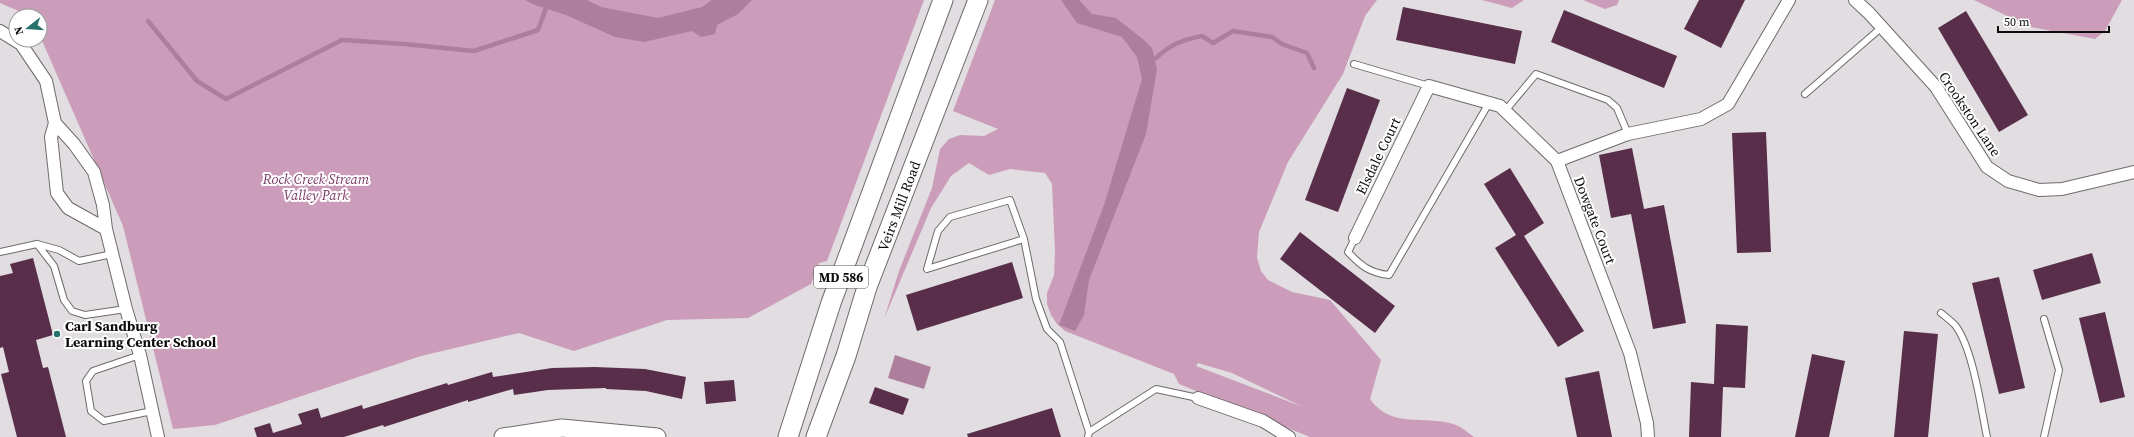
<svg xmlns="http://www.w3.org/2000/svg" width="2134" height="437" viewBox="0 0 2134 437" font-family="'Source Serif 4',serif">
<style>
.green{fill:#cb9dba;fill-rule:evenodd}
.water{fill:#ae7e9d}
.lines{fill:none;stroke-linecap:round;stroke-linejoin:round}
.stream{stroke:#ae7e9d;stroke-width:4.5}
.building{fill:#582e4a}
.lane-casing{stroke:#6e6a6d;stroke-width:8}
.street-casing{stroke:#6e6a6d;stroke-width:14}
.secondary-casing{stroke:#6e6a6d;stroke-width:19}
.primary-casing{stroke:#6e6a6d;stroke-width:21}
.lane{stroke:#fff;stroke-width:6}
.street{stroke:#fff;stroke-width:12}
.secondary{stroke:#fff;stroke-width:17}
.primary{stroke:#fff;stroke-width:19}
.poi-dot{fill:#28726e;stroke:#fff;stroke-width:1.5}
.labels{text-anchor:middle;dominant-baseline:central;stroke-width:4;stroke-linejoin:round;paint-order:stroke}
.shield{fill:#fff;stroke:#565455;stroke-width:1}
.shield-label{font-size:13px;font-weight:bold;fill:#0d0b0c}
.street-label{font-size:14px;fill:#0d0b0c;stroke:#fff}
.park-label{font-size:14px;font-style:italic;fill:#7b3c67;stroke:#fff}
.poi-label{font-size:14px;font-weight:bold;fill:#0d0b0c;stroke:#fff;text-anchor:start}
</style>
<rect width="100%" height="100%" fill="#e1dde0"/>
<g class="green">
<polygon points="0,0 924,0 827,261 819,263 811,284 748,318 667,320 574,351 519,333 421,356 215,425 173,429 123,226 40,36 40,16 30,16 0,3"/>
<path d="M995 0H1377L1365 16 1343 74 1288 162 1259 232 1257 258 1261 271 1268 280 1292 292 1330 300 1381 360 1370 399C1391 429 1423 415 1453 424 1461 426 1467 432 1474 437H1310L1179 384 1174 374 1065 331 1057 324 1051 315 1047 304V293L1054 275 1055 251 1052 184 1045 173 1010 169 989 175 969 163 951 176 931 208 884 319 899 271 932 188 940 149 949 139 960 135 984 136 998 129 953 111ZM1198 363 1232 373 1303 407 1196 366Z"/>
<polygon points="1482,0 1524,0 1512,8"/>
<polygon points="1583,0 1619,0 1617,5 1605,9"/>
<polygon points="1974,0 2122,0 2105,31 2095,39 2030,27"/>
</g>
<g class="water">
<polygon points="525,0 587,0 601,7 658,18 702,7 712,0 752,0 738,14 717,25 715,34 701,37 692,31 644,42 615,37 566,15 535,5"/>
<polygon points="1061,0 1079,0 1092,14 1116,18 1144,40 1152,48 1157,69 1146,134 1089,280 1084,315 1075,331 1059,325 1104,205 1142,79 1137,57 1122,37 1077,23"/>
<polygon points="895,355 931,367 924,389 888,378"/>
</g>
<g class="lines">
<g class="stream">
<polyline points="148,21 197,81 226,99 342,40 404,44 474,51 538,30 549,0"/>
<path d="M1156 58C1171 44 1182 40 1202 36L1213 43 1233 31 1272 37 1282 44 1307 53 1314 68"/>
</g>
</g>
<g class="building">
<polygon points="1699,0 1745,0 1721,48 1684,29"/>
<polygon points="1403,7 1522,31 1515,64 1396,40"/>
<polygon points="1564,10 1677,56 1664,88 1551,42"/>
<polygon points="1966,11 2028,115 1999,132 1938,28"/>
<polygon points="1347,88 1380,100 1338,212 1305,200"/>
<polygon points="1766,132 1771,252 1737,253 1732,133"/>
<polygon points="1632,148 1644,209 1664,205 1686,323 1653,329 1631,214 1611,218 1599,155"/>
<polygon points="1510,168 1544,223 1524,236 1584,331 1558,347 1495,248 1516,235 1484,184"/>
<polygon points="1300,232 1395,306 1375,333 1280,259"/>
<polygon points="2092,253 2101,283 2042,300 2033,270"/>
<polygon points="33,258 53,335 36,340 43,368 48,367 66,437 17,437 1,374 9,372 3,347 0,348 0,276 13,273 10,264"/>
<polygon points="1012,262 1023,298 917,331 906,295"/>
<polygon points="1999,277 2025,388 1999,394 1972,283"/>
<polygon points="2105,312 2125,397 2100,403 2079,318"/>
<polygon points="1716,324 1748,326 1745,388 1723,387 1721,437 1689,437 1691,382 1714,384"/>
<polygon points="1904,331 1938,334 1928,437 1894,437"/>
<polygon points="1812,354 1845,361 1829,437 1795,437"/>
<polygon points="595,367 645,369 686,377 682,399 646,391 606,389 606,388 548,390 514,395 513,389 468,402 468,400 384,427 383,425 344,437 257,437 254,428 270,423 273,433 302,424 298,414 318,408 321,418 362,405 363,409 447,383 448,385 492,372 493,377 552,368"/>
<polygon points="1599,371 1612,437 1577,437 1565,378"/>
<polygon points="734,380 736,401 706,404 704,382"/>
<polygon points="875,387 909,399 903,415 869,403"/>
<polygon points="1052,408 1061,437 968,437 967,434"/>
</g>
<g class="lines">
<defs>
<g id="lane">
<polyline points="1354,64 1429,86"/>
<polyline points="1805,94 1882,27"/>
<polyline points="1505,111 1536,74 1608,100 1617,108 1628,134"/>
<path d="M1355 238 1348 252C1361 266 1370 273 1389 275L1489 103"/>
<polyline points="1024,239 927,269 938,231 950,217 1010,200 1024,239 1036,299 1047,329 1060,342 1089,432 1088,437"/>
<polyline points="37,244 54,266 64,300 72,311 85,315 126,309"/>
<polyline points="0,252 37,244 59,250 79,261 112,254"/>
<path d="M1941 313C1946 317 1951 321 1955 325 1973 348 1981 408 1987 437"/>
<polyline points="140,355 93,371 86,381 91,411 104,421 152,411"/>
<polyline points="1089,432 1156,389 1198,398"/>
<polyline points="2044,437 2059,370 2044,319"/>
</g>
<g id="street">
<polyline points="1855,0 1869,13 1936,87 1987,167 2008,181 2039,190 2062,189 2134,172"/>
<polyline points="0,31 21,44 46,81 55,123"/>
<polyline points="1557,161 1628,134 1701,119 1728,104 1789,0"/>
<polyline points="106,229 68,208 57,193 51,137 55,123 74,144 94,172 103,205 106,229 126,309 140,355 158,437"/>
<polyline points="1355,238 1429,86 1500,106 1557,161 1630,353 1647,423 1648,437"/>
<polyline points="1198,398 1263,421 1289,437"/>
</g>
<polyline id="secondary" points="503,437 562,428 657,437"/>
<g id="primary">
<polyline points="788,437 831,303 943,0"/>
<polyline points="816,437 846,356 867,287 978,0"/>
</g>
</defs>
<use href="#lane" class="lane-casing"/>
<use href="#street" class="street-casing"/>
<use href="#secondary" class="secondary-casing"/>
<use href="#primary" class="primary-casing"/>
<use href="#lane" class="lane"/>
<use href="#street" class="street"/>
<use href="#secondary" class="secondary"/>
<use href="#primary" class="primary"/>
</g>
<circle class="poi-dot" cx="57" cy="334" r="4"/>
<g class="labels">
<rect class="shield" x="814" y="266" width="54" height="22" rx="3"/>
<g class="shield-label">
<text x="841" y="277">MD 586</text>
</g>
<g class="street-label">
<text transform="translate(1970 114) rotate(56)">Crookston Lane</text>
<text transform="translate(1378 156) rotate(-64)">Elsdale Court</text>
<text transform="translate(899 206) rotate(-69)">Veirs Mill Road</text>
<text transform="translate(1595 220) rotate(69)">Dowgate Court</text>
</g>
<g class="park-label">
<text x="316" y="179">Rock Creek Stream<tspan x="316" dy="16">Valley Park</tspan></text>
</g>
<g class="poi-label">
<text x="65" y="326">Carl Sandburg<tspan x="65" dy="16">Learning Center School</tspan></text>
</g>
</g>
<g transform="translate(28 28) rotate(253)"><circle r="19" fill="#ffffff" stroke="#9e9d9e"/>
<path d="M0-3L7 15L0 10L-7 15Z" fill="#28726e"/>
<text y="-6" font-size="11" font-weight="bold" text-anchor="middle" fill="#0d0b0c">N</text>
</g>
<path d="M1998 26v6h111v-6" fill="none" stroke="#0d0b0c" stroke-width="2"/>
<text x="2004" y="26" font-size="12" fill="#0d0b0c" stroke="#ffffff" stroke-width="3" paint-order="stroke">50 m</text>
</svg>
